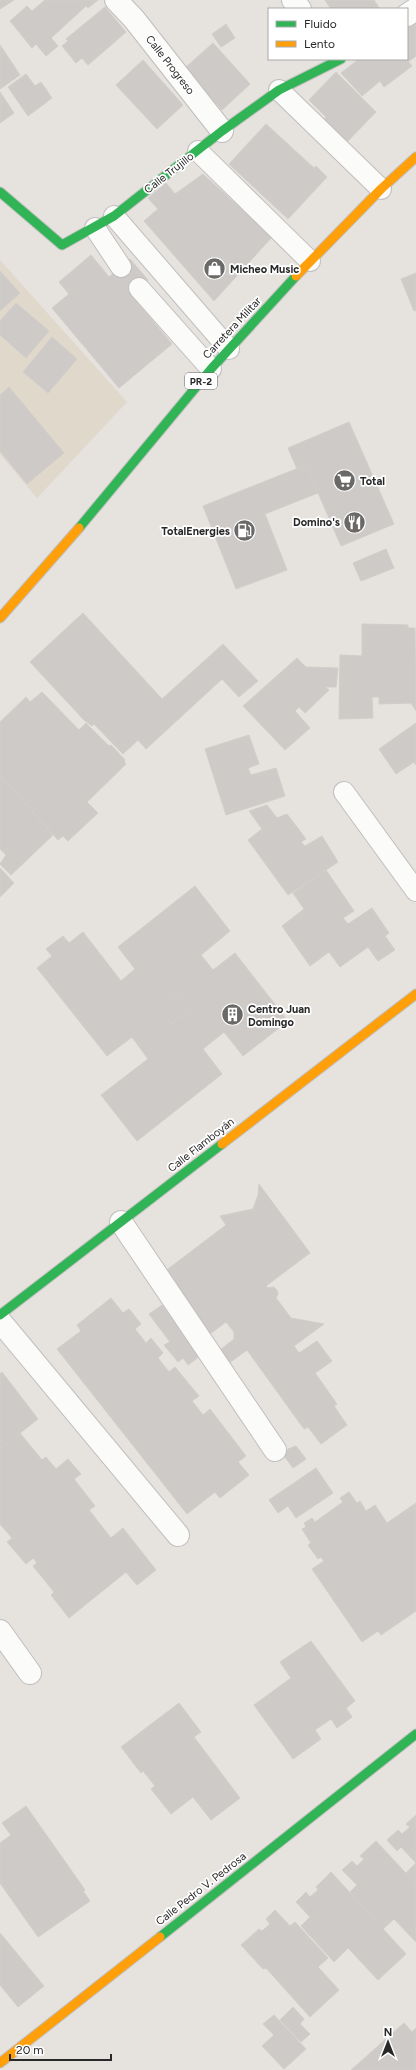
<svg xmlns="http://www.w3.org/2000/svg" width="416" height="2070" viewBox="0 0 416 2070" font-family="Figtree,sans-serif">
<style>
.education{fill:#e1d8cc}
.building{fill:#cecac8;stroke:#d1ceca;fill-rule:evenodd}
.lines{fill:none;stroke-linecap:round;stroke-linejoin:round}
.lane-casing{stroke:#c0bfbf;stroke-width:22}
.street-casing{stroke:#c0bfbf;stroke-width:24}
.fast-casing{stroke:#c0bfbf;stroke-width:11}
.slow-casing{stroke:#c0bfbf;stroke-width:11}
.lane{stroke:#fbfbfa;stroke-width:20}
.street{stroke:#fbfbfa;stroke-width:22}
.fast{stroke:#30b455;stroke-width:9}
.slow{stroke:#ff9f0a;stroke-width:9}
.labels{text-anchor:middle;dominant-baseline:central;stroke-width:3.5;stroke-linejoin:round;paint-order:stroke}
.shield{fill:#fff;stroke:#686868;stroke-width:1}
.shield-label{font-size:10px;font-weight:bold;fill:#282828}
.street-label{font-size:11px;fill:#282828;stroke:#fff}
.poi-label{font-size:11px;font-weight:bold;fill:#282828;stroke:#fff;text-anchor:start}
</style>
<rect width="100%" height="100%" fill="#e6e2de"/>
<polygon class="education" points="0,260 127,402 37,498 0,454"/>
<g class="building">
<polygon points="0,0 14,0 0,9"/>
<polygon points="45,0 98,0 88,8 86,6 51,38 58,46 46,56 36,44 32,48 10,21 27,6 32,11"/>
<polygon points="325,0 374,0 380,9 331,9"/>
<polygon points="105,7 126,32 88,65 82,58 76,63 62,46 68,41 66,39"/>
<polygon points="416,14 416,56 408,62 406,59 407,23"/>
<polygon points="226,24 235,38 221,47 212,34"/>
<polygon points="213,43 250,84 222,110 185,68"/>
<polygon points="0,45 20,75 0,89"/>
<polygon points="359,59 406,59 412,66 384,87 380,81 362,96 341,73"/>
<polygon points="143,60 183,105 157,129 116,85"/>
<polygon points="336,72 376,112 346,143 324,120 326,117 309,100"/>
<polygon points="26,74 35,86 41,82 52,98 28,116 8,87"/>
<polygon points="0,92 14,113 0,123"/>
<polygon points="266,124 314,168 316,166 327,177 288,219 229,164"/>
<polygon points="203,174 272,237 214,301 144,221 158,209 148,198 166,183 175,194"/>
<polygon points="91,255 109,277 130,259 148,280 131,295 172,344 119,388 52,308 69,294 59,282"/>
<polygon points="0,271 20,293 0,311"/>
<polygon points="416,273 416,310 414,311 401,279"/>
<polygon points="16,303 49,331 26,358 0,335 0,321"/>
<polygon points="52,337 77,359 48,393 23,372"/>
<polygon points="9,387 64,453 27,484 0,451 0,395"/>
<polygon points="349,422 394,524 341,546 306,465 297,469 288,448"/>
<polygon points="306,465 318,493 265,514 287,570 236,589 203,506"/>
<polygon points="386,549 394,568 361,581 353,563"/>
<polygon points="83,613 162,699 223,644 258,681 239,697 222,679 146,749 138,740 123,754 94,724 92,726 84,720 30,662"/>
<polygon points="362,624 408,625 408,628 415,628 416,711 411,703 379,704 379,697 372,697 373,718 339,719 340,655 362,656"/>
<polygon points="297,658 306,667 338,668 336,687 325,687 329,690 305,713 299,707 295,711 310,728 285,750 243,706"/>
<polygon points="42,692 79,730 86,723 109,746 111,745 125,760 124,761 126,764 87,802 98,813 68,841 63,836 58,840 0,775 0,722 26,697 30,702"/>
<polygon points="416,723 416,765 414,762 396,774 379,749"/>
<polygon points="249,735 259,764 248,768 251,775 276,768 285,796 226,815 205,749"/>
<polygon points="0,775 53,835 11,875 0,864 6,855 0,849"/>
<polygon points="267,805 277,818 287,814 306,839 301,842 305,846 322,836 338,862 288,895 248,840 262,829 249,811"/>
<polygon points="0,868 14,883 0,897"/>
<polygon points="326,870 354,911 343,918 348,924 372,908 389,933 385,936 395,950 378,961 368,947 340,967 329,952 310,966 282,926 304,909 293,893"/>
<path d="M195 886 230 931 201 955 213 970 235 953 288 1021 243 1056 224 1032 203 1049 222 1074 137 1141 101 1095 148 1059 132 1037 107 1056 37 968 52 956 46 949 63 936 69 943 83 932 121 981 135 969 118 947ZM175 992 189 1010 171 1024 157 1007Z"/>
<polygon points="175,992 189,1010 171,1024 157,1007"/>
<polygon points="259,1184 310,1253 266,1286 268,1288 274,1287 277,1290 278,1294 276,1298 291,1318 324,1324 294,1346 299,1353 317,1341 332,1361 315,1373 337,1404 334,1406 347,1425 321,1444 308,1427 304,1429 247,1350 229,1363 220,1350 234,1339 234,1332 226,1322 206,1337 160,1275 226,1225 220,1216 253,1209 258,1195"/>
<polygon points="111,1298 123,1313 129,1309 141,1324 135,1329 146,1343 151,1338 163,1353 158,1358 169,1372 175,1367 199,1396 192,1401 203,1415 210,1409 246,1456 238,1462 249,1475 220,1498 215,1492 187,1514 57,1349 81,1331 77,1325"/>
<polygon points="162,1305 200,1356 188,1365 183,1358 178,1362 164,1345 170,1342 149,1314"/>
<polygon points="2,1372 38,1419 0,1449 0,1374"/>
<polygon points="20,1433 42,1460 46,1457 56,1469 68,1459 81,1474 74,1479 95,1506 89,1510 111,1538 123,1528 156,1570 137,1585 126,1572 69,1618 51,1595 54,1592 33,1566 37,1563 33,1558 26,1564 7,1542 12,1538 0,1524 0,1449"/>
<polygon points="296,1446 306,1459 293,1468 285,1457 288,1449"/>
<polygon points="316,1468 333,1493 296,1518 288,1506 278,1513 269,1500"/>
<polygon points="349,1492 357,1503 360,1501 366,1511 375,1505 387,1523 416,1503 416,1611 381,1635 378,1631 362,1642 312,1569 324,1561 321,1557 318,1559 308,1545 311,1543 302,1529 306,1527 304,1523 312,1518 315,1522 343,1502 340,1498"/>
<polygon points="311,1641 355,1701 346,1708 352,1717 337,1728 331,1719 315,1730 321,1739 293,1759 254,1705 291,1678 280,1662"/>
<polygon points="179,1703 201,1732 194,1737 240,1798 211,1820 193,1797 171,1814 151,1789 155,1786 143,1771 141,1773 121,1747"/>
<polygon points="26,1806 85,1890 83,1891 90,1901 38,1937 0,1883 0,1843 11,1835 2,1823"/>
<polygon points="416,1815 416,1884 406,1873 416,1863 401,1847 397,1851 387,1840 398,1830 402,1834 410,1827 406,1824"/>
<polygon points="376,1841 416,1884 416,1942 394,1919 383,1929 350,1892 357,1885 342,1870 352,1861 357,1866 364,1859 360,1856"/>
<polygon points="331,1872 406,1954 378,1980 348,1948 334,1962 301,1926 310,1917 296,1902 306,1892 310,1897 318,1890 316,1887"/>
<polygon points="275,1910 290,1926 295,1922 328,1958 318,1967 339,1990 310,2017 266,1968 263,1969 241,1945 259,1929 262,1931 270,1924 266,1919"/>
<polygon points="0,1933 44,1986 18,2007 0,1985"/>
<polygon points="293,2007 304,2019 300,2024 310,2034 301,2042 280,2020"/>
<polygon points="274,2015 306,2049 284,2069 262,2046 274,2035 263,2024"/>
<polygon points="404,2023 412,2032 416,2028 416,2070 351,2070"/>
</g>
<g class="lines">
<defs>
<g id="lane">
<polyline points="279,90 381,189"/>
<polyline points="198,151 310,261"/>
<polyline points="114,216 229,349"/>
<polyline points="95,228 121,267"/>
<polyline points="139,288 211,369"/>
<polyline points="344,792 416,891"/>
</g>
<g id="street">
<polyline points="116,0 134,19 222,131"/>
<polyline points="293,0 300,9"/>
<polyline points="407,15 416,9"/>
<polyline points="121,1222 275,1450"/>
<polyline points="0,1321 178,1535"/>
<polyline points="0,1631 30,1673"/>
</g>
<g id="fast">
<polyline points="0,192 62,245 114,216 222,131 279,90 341,59"/>
<polyline points="79,528 211,369 296,276"/>
<polyline points="0,1315 222,1144"/>
<polyline points="160,1937 416,1734"/>
</g>
<g id="slow">
<polyline points="296,276 381,189 416,157"/>
<polyline points="0,618 79,528"/>
<polyline points="222,1144 416,994"/>
<polyline points="0,2063 160,1937"/>
</g>
</defs>
<use href="#lane" class="lane-casing"/>
<use href="#street" class="street-casing"/>
<use href="#fast" class="fast-casing"/>
<use href="#slow" class="slow-casing"/>
<use href="#lane" class="lane"/>
<use href="#street" class="street"/>
<use href="#fast" class="fast"/>
<use href="#slow" class="slow"/>
</g>
<defs>
<symbol id="shop-disc" viewBox="-11 -11 22 22"><circle r="9.5" fill="#6a6968" stroke="#fff"/><path d="M-5-2.5h2.3a2.7 3.5 0 0 1 5.4 0H5L5.5 6h-11ZM-1.5-2.5h3a1.5 2.3 0 0 0-3 0Z" fill="#fff"/></symbol>
<symbol id="supermarket-disc" viewBox="-11 -11 22 22"><circle r="9.5" fill="#6a6968" stroke="#fff"/><path d="M-6-5.5h2.5l.6 2H6L4.5 2H-2.5L-4.4-4H-6ZM-1.5 3.2a1.3 1.3 0 1 0 .1 0ZM3 3.2a1.3 1.3 0 1 0 .1 0Z" fill="#fff"/></symbol>
<symbol id="restaurant-disc" viewBox="-11 -11 22 22"><circle r="9.5" fill="#6a6968" stroke="#fff"/><path d="M-5-6h1v4h1v-4h1v4h1v-4h1v5L-1.5 .5V6h-2V.5L-5-1ZM5-6V6H3V1.5H1.5Q1.5-4 5-6Z" fill="#fff"/></symbol>
<symbol id="fuel-disc" viewBox="-11 -11 22 22"><circle r="9.5" fill="#6a6968" stroke="#fff"/><path d="M-5.5-6h7V0h2V4h1.3V-2.5L3-4.5l.8-.8L6-3V5H2.5V1h-1V6h-7ZM-4.2-4.7v3.2H.2V-4.7Z" fill="#fff"/></symbol>
<symbol id="building-disc" viewBox="-11 -11 22 22"><circle r="9.5" fill="#6a6968" stroke="#fff"/><path d="M-4-6H4V6H1V3H-1V6H-4ZM-2.5-4.3h1.7v1.8h-1.7ZM.8-4.3h1.7v1.8H.8ZM-2.5-1h1.7V.8h-1.7ZM.8-1h1.7V.8H.8Z" fill="#fff"/></symbol>
</defs>
<g fill-rule="evenodd">
<use href="#shop-disc" x="202" y="256" width="25" height="25"/>
<use href="#supermarket-disc" x="332" y="468" width="25" height="25"/>
<use href="#restaurant-disc" x="342" y="510" width="25" height="25"/>
<use href="#fuel-disc" x="232" y="518" width="25" height="25"/>
<use href="#building-disc" x="220" y="1002" width="25" height="25"/>
</g>
<g class="labels">
<rect class="shield" x="185" y="373" width="32" height="16" rx="3"/>
<g class="shield-label">
<text x="201" y="381">PR-2</text>
</g>
<g class="street-label">
<text transform="translate(170 65) rotate(52)">Calle Progreso</text>
<text transform="translate(169 173) rotate(-38)">Calle Trujillo</text>
<text transform="translate(232 328) rotate(-47)">Carretera Militar</text>
<text transform="translate(201 1145) rotate(-38)">Calle Flamboyán</text>
<text transform="translate(201 1889) rotate(-38)">Calle Pedro V. Pedrosa</text>
</g>
<g class="poi-label">
<text x="230" y="269">Micheo Music</text>
<text x="360" y="481">Total</text>
<text x="340" y="522" text-anchor="end">Domino's</text>
<text x="230" y="531" text-anchor="end">TotalEnergies</text>
<text x="248" y="1009">Centro Juan<tspan x="248" dy="13">Domingo</tspan></text>
</g>
</g>
<rect x="268" y="8" width="140" height="52" fill="#ffffff" stroke="#a9a9a9"/>
<rect x="276" y="21" width="20" height="6" fill="#30b455" stroke="#a9a9a9"/>
<text x="304" y="28" font-size="12" fill="#282828">Fluido</text>
<rect x="276" y="41" width="20" height="6" fill="#ff9f0a" stroke="#a9a9a9"/>
<text x="304" y="48" font-size="12" fill="#282828">Lento</text>
<g transform="translate(388 2042)" stroke="#ffffff" stroke-width="3" paint-order="stroke">
<path d="M0-3L7 15L0 10L-7 15Z" fill="#282828"/>
<text y="-6" font-size="11" font-weight="bold" text-anchor="middle" fill="#282828">N</text>
</g>
<path d="M10 2054v6h101v-6" fill="none" stroke="#282828" stroke-width="2"/>
<text x="16" y="2054" font-size="12" fill="#282828" stroke="#ffffff" stroke-width="3" paint-order="stroke">20 m</text>
</svg>
